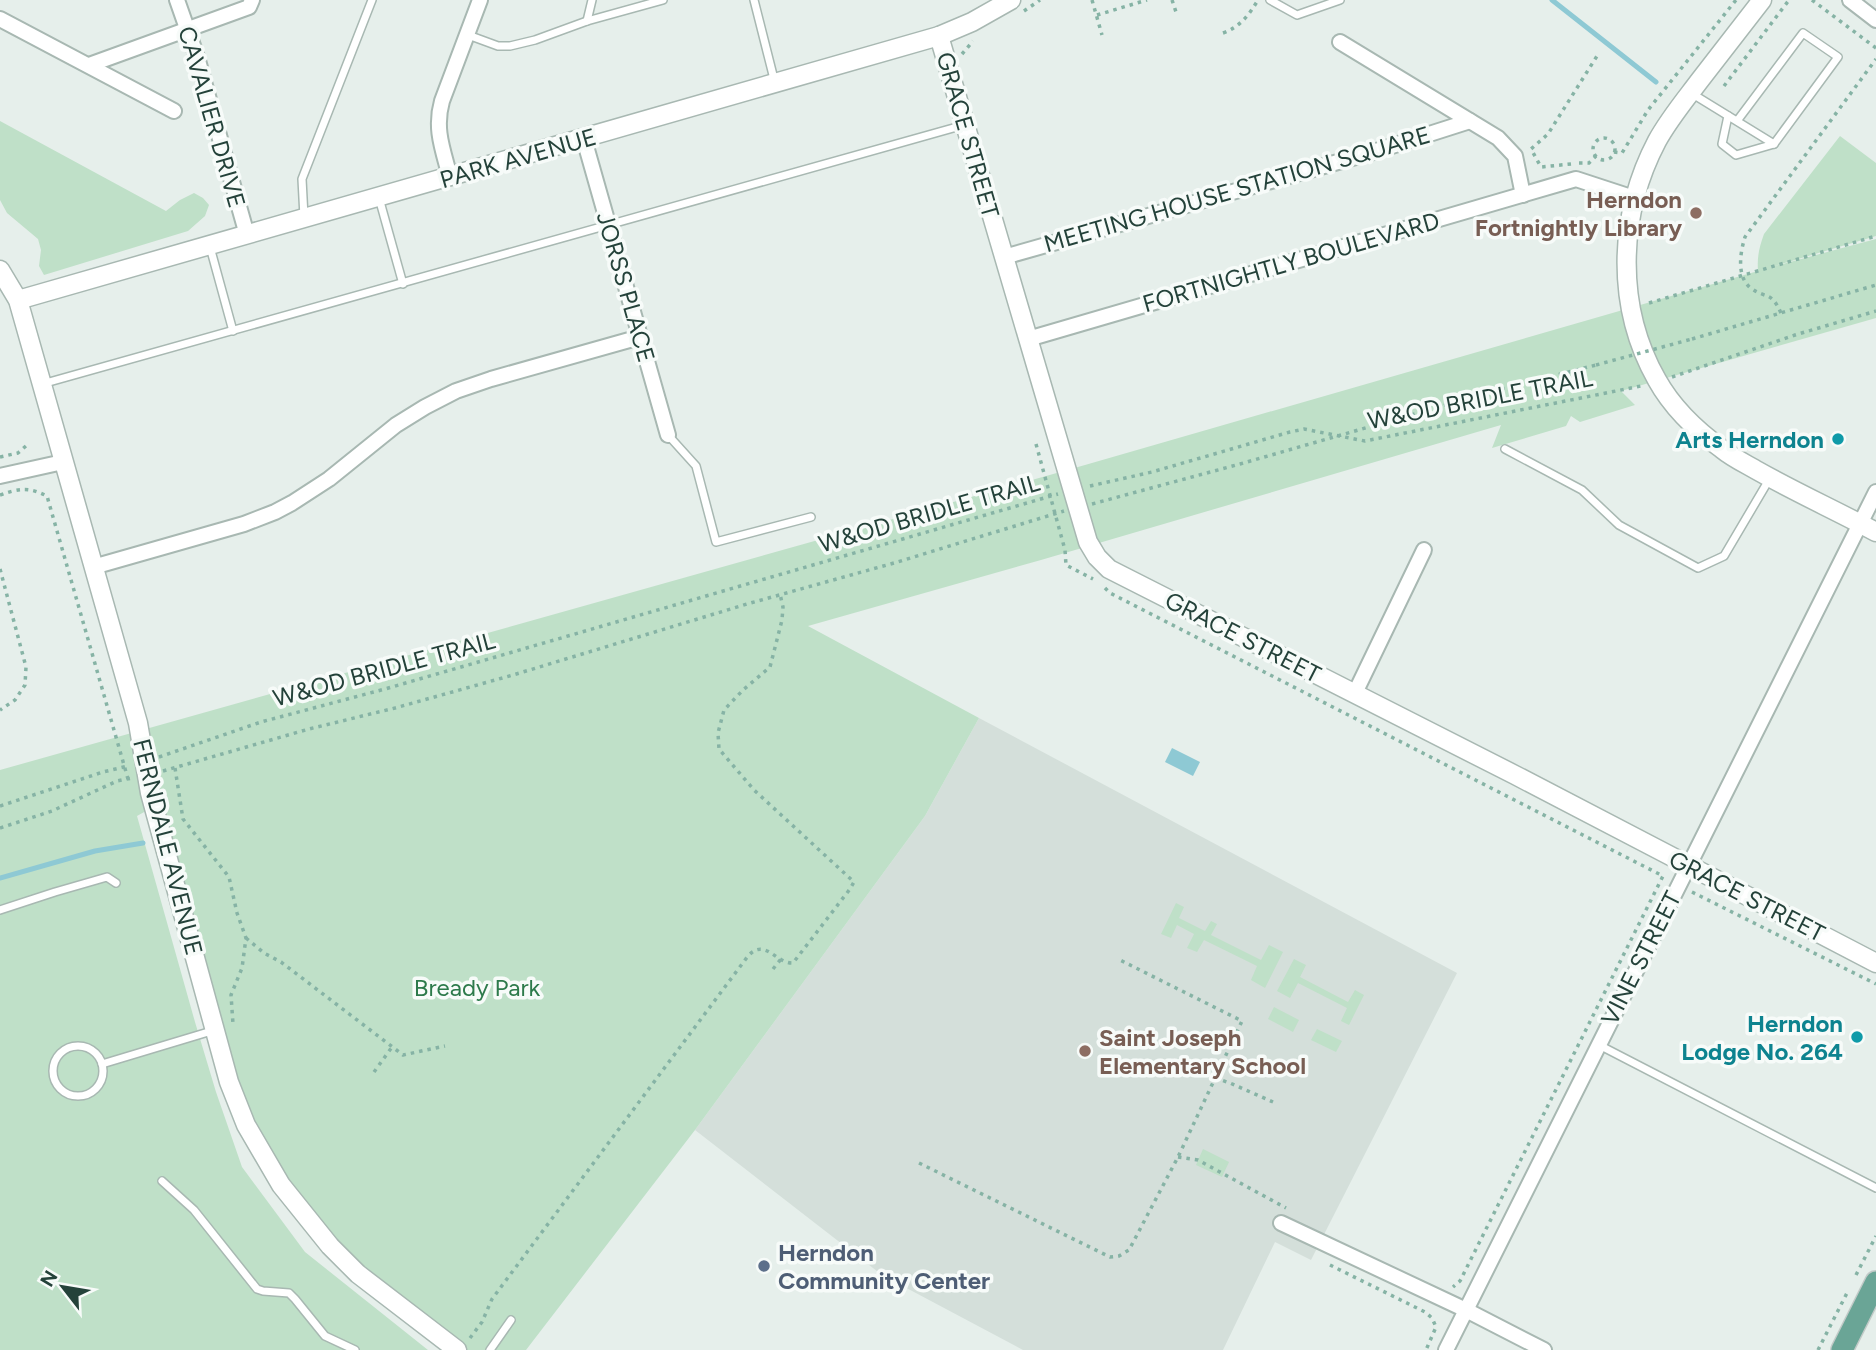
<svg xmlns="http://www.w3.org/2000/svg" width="1876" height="1350" viewBox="0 0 1876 1350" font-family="Figtree,sans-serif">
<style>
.built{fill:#d4dfda}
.green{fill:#bfe0c8}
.water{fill:#8ec9d4}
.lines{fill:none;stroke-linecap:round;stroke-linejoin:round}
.stream{stroke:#8ec9d4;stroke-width:5}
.service-casing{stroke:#a8b8b2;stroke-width:10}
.minor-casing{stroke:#a8b8b2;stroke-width:18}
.tertiary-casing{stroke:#a8b8b2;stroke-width:21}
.primary-casing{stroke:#c2cac8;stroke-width:24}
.path{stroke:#86b3a5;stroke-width:3.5;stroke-dasharray:3.5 5;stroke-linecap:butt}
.service{stroke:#fff;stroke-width:7}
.minor{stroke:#fff;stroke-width:14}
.tertiary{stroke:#fff;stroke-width:18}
.primary{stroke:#6aa596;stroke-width:21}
.path-bridge{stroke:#86b3a5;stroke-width:3.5;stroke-dasharray:3.5 5;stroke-linecap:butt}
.education-dot{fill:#8d6e63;stroke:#f7fbf9;stroke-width:2.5}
.culture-dot{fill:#0f9aa8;stroke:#f7fbf9;stroke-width:2.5}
.service-dot{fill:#5c6f8a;stroke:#f7fbf9;stroke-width:2.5}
.labels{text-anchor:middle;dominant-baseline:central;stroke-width:7;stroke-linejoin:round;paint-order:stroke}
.street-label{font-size:24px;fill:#24423a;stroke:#f7fbf9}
.education-label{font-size:24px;font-weight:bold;fill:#785e54;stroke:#f7fbf9;text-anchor:end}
.culture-label{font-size:24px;font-weight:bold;fill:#0d838f;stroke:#f7fbf9;text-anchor:end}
.park-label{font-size:24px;fill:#2d7a4b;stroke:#f7fbf9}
.service-label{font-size:24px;font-weight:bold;fill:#4e5e75;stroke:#f7fbf9;text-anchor:start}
</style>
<rect width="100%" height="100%" fill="#e6efeb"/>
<polygon class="built" points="979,718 1457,973 1311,1260 1275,1242 1223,1350 1023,1350 882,1275 695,1130 925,816"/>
<g class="green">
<polygon points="0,121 166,211 180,200 194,193 203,198 209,205 205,216 188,231 44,275 39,266 41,250 38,239 7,213 0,200"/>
<path d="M1840 136 1876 163V236L1771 267 1876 239V318L1621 391 1635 405 1580 422 1571 416 1566 426 1492 448 1501 425 1041 560 808 626 979 718 925 816 695 1130 526 1350H457L358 1274 262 1154 215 1030 153 807 137 816 195 1022 216 1092 242 1167 305 1252 428 1350H0V770L1085 465 1758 271C1757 257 1759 248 1764 234Z"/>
<polygon points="1176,903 1184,907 1179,918 1205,931 1211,921 1217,924 1211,935 1261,960 1269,945 1283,952 1265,988 1251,980 1257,966 1204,940 1197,952 1187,948 1194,934 1177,925 1171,938 1161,934"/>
<polygon points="1294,959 1306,965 1300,977 1348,1002 1355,990 1364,995 1349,1025 1341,1021 1347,1008 1298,983 1290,998 1277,991"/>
<polygon points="1274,1007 1299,1020 1293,1032 1268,1019"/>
<polygon points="1317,1029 1342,1041 1336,1052 1311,1040"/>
<polygon points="1203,1149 1229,1162 1222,1177 1196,1165"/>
</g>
<polygon class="water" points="1172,748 1200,762 1193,776 1165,762"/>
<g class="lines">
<g class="stream">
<polyline points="1552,0 1656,82"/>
<polyline points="0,878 95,851 143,843"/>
</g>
<defs>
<g id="service">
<polyline points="754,0 775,83"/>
<polyline points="1270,0 1297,15 1340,0"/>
<polyline points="587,21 592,0"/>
<polyline points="468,35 498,46 510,46 535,40 587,21 663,0"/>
<polyline points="1691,93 1774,144 1838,57 1803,33 1737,121"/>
<polyline points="1728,116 1722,144 1736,155 1774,144"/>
<polyline points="379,198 403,284"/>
<polyline points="304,217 302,179 372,0"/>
<polyline points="210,247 233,331"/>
<polyline points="42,384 964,125"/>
<polyline points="668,435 696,466 716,542 811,517"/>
<polyline points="1505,449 1582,490 1619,525 1698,568 1724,556 1770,478"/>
<polyline points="0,910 55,892 107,877 116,883"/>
<polyline points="1599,1045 1876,1188"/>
<circle cx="78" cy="1071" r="25"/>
<polyline points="102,1064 215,1030"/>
<polyline points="162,1181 194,1210 257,1289 263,1291 289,1293 295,1299 325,1336 355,1350"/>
<polyline points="490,1350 511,1320"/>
</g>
<g id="minor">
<polyline points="177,0 197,57 247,235"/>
<polyline points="1850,0 1876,20"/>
<polyline points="0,19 174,111"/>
<polyline points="1340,42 1498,138 1515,156 1523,195"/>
<polyline points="89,65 249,7 252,0"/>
<polyline points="584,139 668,435"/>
<path d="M450 177C443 150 434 129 442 101L480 0"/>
<polyline points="1004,257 1373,152 1470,121"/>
<polyline points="1028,339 1576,179 1634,198"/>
<polyline points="0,476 63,462"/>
<polyline points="93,567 244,524 275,512 292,503 329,479 396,425 425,407 456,391 491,379 640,337"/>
<polyline points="1355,693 1424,550"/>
<polyline points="1281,1223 1466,1310 1544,1350"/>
<polyline points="1446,1350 1876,492"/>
</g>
<g id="tertiary">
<path d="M1762 0C1741 27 1721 53 1700 80 1685 100 1669 119 1657 141 1618 215 1615 306 1657 380 1672 407 1697 431 1722 449 1733 458 1746 464 1758 471 1797 493 1837 511 1876 532"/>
<polyline points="939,36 1088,542 1097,557 1109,569 1515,775 1876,963"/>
<polyline points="0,270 18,300 138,723 150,793 165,848 229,1082 246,1125 281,1185 330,1246 358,1274 457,1350"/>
<polyline points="18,300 939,36 972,22 1011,0"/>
</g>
<polyline id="primary" points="1842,1350 1876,1282"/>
</defs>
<use href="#service" class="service-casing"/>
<use href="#minor" class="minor-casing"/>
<use href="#tertiary" class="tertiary-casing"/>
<use href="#primary" class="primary-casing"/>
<g class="path">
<polyline points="1092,0 1102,35"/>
<polyline points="1172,0 1176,12"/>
<polyline points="1812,0 1876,48"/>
<polyline points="1024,11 1040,0"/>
<polyline points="1097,15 1147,0"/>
<path d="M1223 33C1240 27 1249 15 1258 0"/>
<polyline points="962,54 973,41"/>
<polyline points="1724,86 1789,0"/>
<circle cx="1604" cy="149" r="11"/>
<polyline points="1614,152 1622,153 1648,110 1736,0"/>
<polyline points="1579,163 1589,163 1596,156"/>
<polyline points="1571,164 1541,167 1531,149 1548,134 1597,56"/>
<polyline points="1649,303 1876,236"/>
<path d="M1781 313C1771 291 1767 299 1752 289 1736 278 1740 253 1745 237L1876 59"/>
<polyline points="1692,339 1876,285"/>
<polyline points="1672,377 1795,335 1876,311"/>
<polyline points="1036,444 1065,550 1066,565 1093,579"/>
<polyline points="0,457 18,453 27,445"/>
<polyline points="1090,486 1152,472 1290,432 1304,429 1365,441 1641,386"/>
<path d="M0 495C20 488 29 487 47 496L128 779"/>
<polyline points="1092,504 1240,464 1494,391 1596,365"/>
<polyline points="0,569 26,667 25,685 15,700 0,710"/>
<polyline points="1105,588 1110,593 1663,876 1460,1281 1453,1287"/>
<polyline points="159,757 261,722 385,689 1058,494"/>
<polyline points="175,768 183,819 229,877 237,913 246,938 242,968 231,995 233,1024"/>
<polyline points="163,771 309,729 395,708 513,675 747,604 894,563 1064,511"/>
<polyline points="0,806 103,772 128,766"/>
<polyline points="0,828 52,811 117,781 132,778"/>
<polyline points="1692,892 1876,984"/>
<polyline points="246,938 264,953 281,962 403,1055 445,1046"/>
<polyline points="773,969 781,959"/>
<polyline points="374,1072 392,1047"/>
<polyline points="1215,1078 1230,1083 1273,1102"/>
<polyline points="1178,1157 1198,1160 1286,1208"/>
<polyline points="919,1163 1110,1257 1119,1256 1129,1250 1178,1157 1242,1021 1120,960"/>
<polyline points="1330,1265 1425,1312 1432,1318 1436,1327 1426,1350"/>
<polyline points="1856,1275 1876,1236"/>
<path d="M470 1338 482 1322 492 1299 748 956C765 937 776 964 793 963L850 889 854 882 754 790 719 749 718 733 724 710 743 690 770 667 782 620 783 607 780 594"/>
<polyline points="1818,1350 1848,1291"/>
</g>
<use href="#service" class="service"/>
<use href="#minor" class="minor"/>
<use href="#tertiary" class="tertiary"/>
<use href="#primary" class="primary"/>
<polyline class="path-bridge" points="1596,365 1692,339"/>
</g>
<g class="education-dot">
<circle cx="1696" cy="213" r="7"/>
<circle cx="1085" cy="1051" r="7"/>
</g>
<g class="culture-dot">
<circle cx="1838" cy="439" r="7"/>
<circle cx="1857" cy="1037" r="7"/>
</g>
<circle class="service-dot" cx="764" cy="1266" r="7"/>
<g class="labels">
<g class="street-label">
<text transform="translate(212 117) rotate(74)">CAVALIER DRIVE</text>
<text transform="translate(968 135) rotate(74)">GRACE STREET</text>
<text transform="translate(518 158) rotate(-16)">PARK AVENUE</text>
<text transform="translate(1237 189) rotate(-16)">MEETING HOUSE STATION SQUARE</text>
<text transform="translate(1291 262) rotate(-16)">FORTNIGHTLY BOULEVARD</text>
<text transform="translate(626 287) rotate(74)">JORSS PLACE</text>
<text transform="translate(1480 399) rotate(-11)">W&amp;OD BRIDLE TRAIL</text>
<text transform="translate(929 513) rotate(-16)">W&amp;OD BRIDLE TRAIL</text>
<text transform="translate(1243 637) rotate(27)">GRACE STREET</text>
<text transform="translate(384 669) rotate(-15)">W&amp;OD BRIDLE TRAIL</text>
<text transform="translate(168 847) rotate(76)">FERNDALE AVENUE</text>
<text transform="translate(1747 896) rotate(27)">GRACE STREET</text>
<text transform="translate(1641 958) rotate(-63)">VINE STREET</text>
</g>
<g class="education-label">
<text x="1682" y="199">Herndon<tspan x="1682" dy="28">Fortnightly Library</tspan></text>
<text x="1099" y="1037" text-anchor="start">Saint Joseph<tspan x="1099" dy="28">Elementary School</tspan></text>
</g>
<g class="culture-label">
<text x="1824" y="439">Arts Herndon</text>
<text x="1843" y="1023">Herndon<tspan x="1843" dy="28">Lodge No. 264</tspan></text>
</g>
<g class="park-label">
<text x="477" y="987">Bready Park</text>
</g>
<g class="service-label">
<text x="778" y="1252">Herndon<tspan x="778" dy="28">Community Center</tspan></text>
</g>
</g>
<g transform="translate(63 1287) rotate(301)" stroke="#f7fbf9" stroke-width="5" paint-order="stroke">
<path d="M0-5L12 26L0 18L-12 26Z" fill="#24423a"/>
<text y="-10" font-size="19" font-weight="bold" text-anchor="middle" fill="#24423a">N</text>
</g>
</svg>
